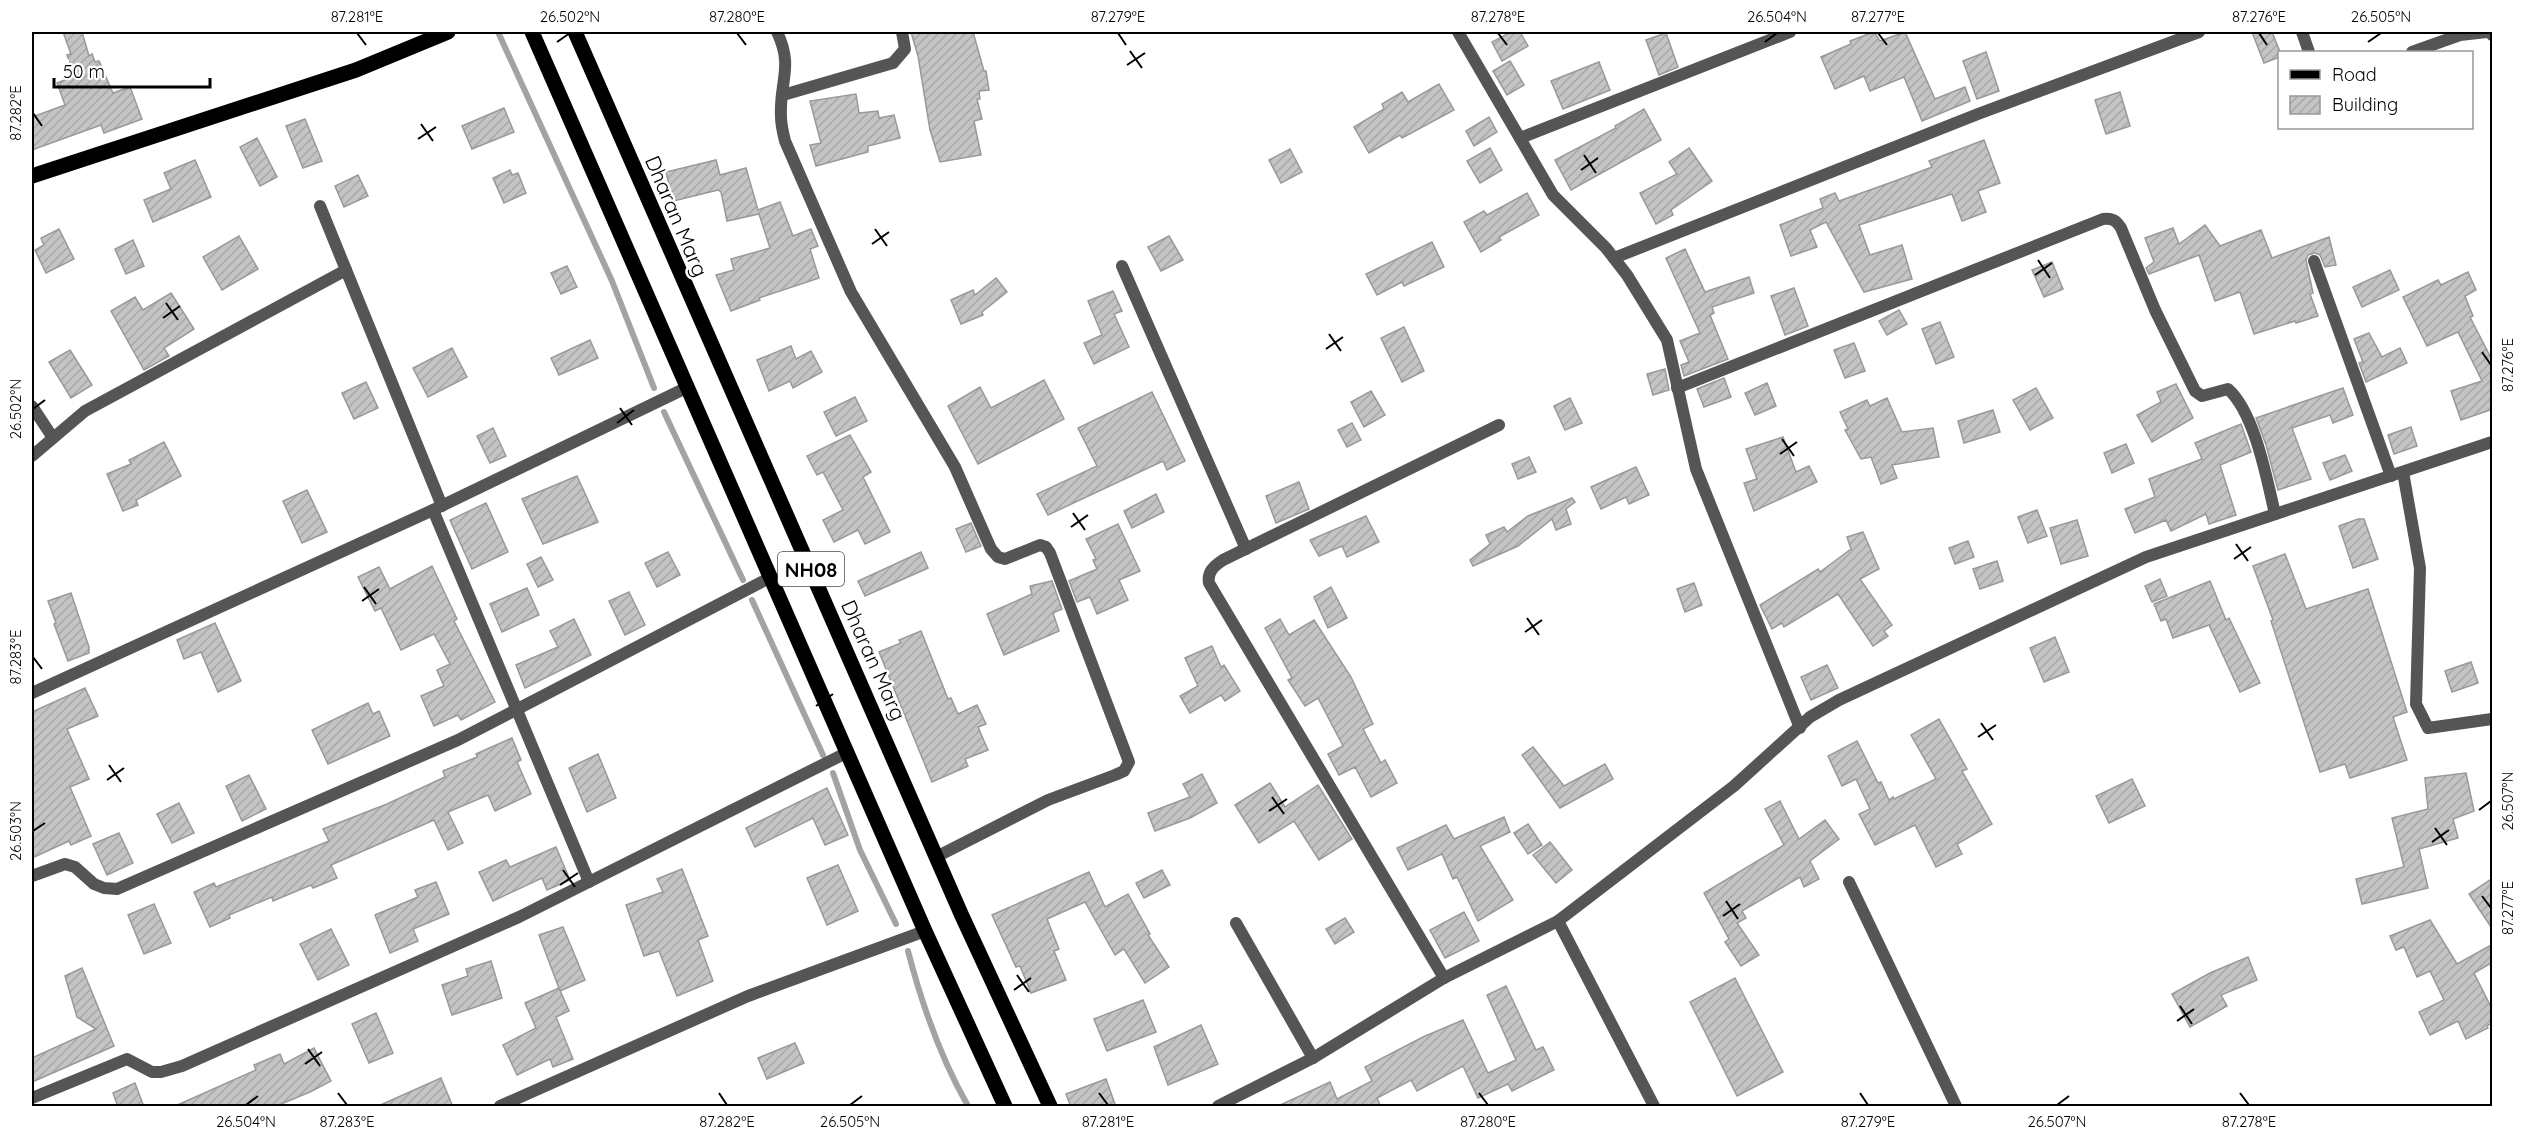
<svg xmlns="http://www.w3.org/2000/svg" width="2524" height="1138" viewBox="0 0 2524 1138" font-family="Quicksand,sans-serif">
<style>
.lines{fill:none;stroke-linecap:round;stroke-linejoin:round}
.stream{stroke:#a3a3a3;stroke-width:6}
.building{fill:url(#building-hatch);stroke:#999;stroke-width:1.5}
.lane{stroke:#555;stroke-width:12}
.street{stroke:#555;stroke-width:12}
.primary{stroke:#000;stroke-width:15}
.ticks{fill:none;stroke:#000;stroke-width:2}
.labels{text-anchor:middle;dominant-baseline:central;stroke-width:5;stroke-linejoin:round;paint-order:stroke}
.shield{fill:#fff;stroke:#4c4c4c;stroke-width:1.5}
.shield-label{font-size:20px;font-weight:bold;fill:#000}
.street-label{font-size:21px;fill:#000;stroke:#fff}
.neatline{fill:none;stroke:#000;stroke-width:2}
.ticks-label{font-size:15px;text-anchor:middle;fill:#000}
</style>
<defs>
<pattern id="building-hatch" width="6" height="6" patternUnits="userSpaceOnUse" patternTransform="scale(1.5)"><rect width="6" height="6" fill="#c4c4c4"/><path d="M-1 1l2-2M0 6l6-6M5 7l2-2" fill="none" stroke="#a7a7a7"/></pattern>
</defs>
<rect width="100%" height="100%" fill="#fff"/>
<g class="lines">
<g class="stream">
<polyline points="498,32 612,281 654,388"/>
<polyline points="664,412 743,580"/>
<polyline points="752,600 823,755"/>
<polyline points="833,773 860,850 896,924"/>
<path d="M908 951C922 1005 940 1057 968 1106"/>
</g>
</g>
<g class="building">
<polygon points="63,32 82,32 89,56 92,54 95,62 99,61 113,93 130,87 142,119 104,133 101,125 32,150 32,117 65,105 57,83 75,76 67,55 71,54"/>
<polygon points="911,32 973,32 984,71 986,71 989,90 979,91 980,99 977,99 982,119 974,121 981,155 940,162 930,130 918,56"/>
<polygon points="1511,32 1520,32 1528,46 1502,61 1492,42"/>
<polygon points="1874,32 1880,41 1905,32 1935,99 1965,87 1970,101 1922,121 1904,77 1870,91 1864,76 1835,89 1821,57 1851,44 1850,41"/>
<polygon points="2252,32 2272,32 2280,52 2280,57 2264,63"/>
<polygon points="1666,33 1678,67 1659,75 1646,40"/>
<polygon points="1986,52 1999,91 1977,99 1963,61"/>
<polygon points="1510,61 1524,85 1507,95 1493,71"/>
<polygon points="1599,62 1610,90 1563,109 1551,81"/>
<polygon points="1439,84 1454,110 1402,138 1400,135 1369,153 1354,127 1384,109 1382,104 1402,92 1408,102"/>
<polygon points="2120,92 2130,126 2106,134 2095,100"/>
<polygon points="856,94 859,113 878,111 879,118 894,115 900,138 868,146 868,152 816,166 810,145 821,143 810,101"/>
<polygon points="504,108 514,132 472,149 462,126"/>
<polygon points="1644,109 1661,140 1571,190 1555,160 1616,128 1615,126"/>
<polygon points="1489,117 1497,132 1474,146 1466,131"/>
<polygon points="305,119 322,161 303,168 286,126"/>
<polygon points="257,138 277,177 260,186 240,147"/>
<polygon points="1984,140 2000,183 1978,191 1986,212 1962,221 1952,194 1859,225 1870,255 1902,245 1912,279 1864,292 1826,222 1810,230 1817,247 1791,256 1780,225 1823,208 1820,199 1835,193 1839,201 1895,181 1932,167 1929,161"/>
<polygon points="1490,148 1502,170 1480,183 1467,161"/>
<polygon points="1689,148 1712,181 1671,210 1673,215 1656,224 1640,193 1677,174 1669,162"/>
<polygon points="1290,149 1302,172 1281,183 1269,160"/>
<polygon points="195,160 211,197 153,222 144,200 171,189 164,173"/>
<polygon points="716,160 720,175 746,168 758,210 780,202 793,236 811,229 818,246 810,249 819,278 759,298 760,300 731,311 716,275 734,270 731,259 770,248 759,214 727,221 721,192 718,190 673,201 666,172"/>
<polygon points="510,170 512,175 518,173 526,193 504,203 493,178"/>
<polygon points="358,175 368,196 344,207 335,186"/>
<polygon points="1527,193 1539,215 1499,237 1501,240 1481,252 1464,222 1484,211 1487,215"/>
<polygon points="2205,225 2220,246 2261,230 2272,258 2329,237 2336,265 2325,267 2320,255 2315,253 2308,255 2306,260 2313,293 2310,294 2318,316 2296,323 2295,321 2254,334 2240,292 2215,301 2199,255 2149,274 2146,268 2154,262 2145,238 2173,228 2179,244"/>
<polygon points="59,229 74,259 46,273 35,250 44,245 41,238"/>
<polygon points="239,236 258,269 222,290 203,257"/>
<polygon points="1169,236 1183,260 1161,271 1148,247"/>
<polygon points="133,240 144,266 126,274 115,249"/>
<polygon points="1432,242 1444,267 1404,286 1402,282 1377,295 1366,274"/>
<polygon points="1685,249 1705,292 1749,277 1754,293 1712,307 1714,313 1710,315 1728,359 1684,376 1681,365 1689,362 1680,341 1700,333 1666,258"/>
<polygon points="2052,262 2063,289 2044,297 2032,270"/>
<polygon points="567,266 577,287 561,294 551,273"/>
<polygon points="2390,270 2399,290 2362,307 2353,287"/>
<polygon points="2468,272 2476,290 2465,296 2473,316 2470,317 2493,362 2493,409 2461,420 2451,391 2482,381 2458,332 2427,346 2403,297 2438,280 2441,285"/>
<polygon points="996,278 1007,292 982,312 983,315 961,324 951,300 973,290 975,295"/>
<polygon points="1794,288 1808,326 1785,335 1771,296"/>
<polygon points="1113,291 1122,311 1114,314 1129,347 1094,364 1084,343 1102,335 1088,301"/>
<polygon points="171,293 194,329 164,348 169,356 144,370 111,311 135,297 143,310"/>
<polygon points="1899,310 1907,324 1887,335 1879,321"/>
<polygon points="1940,322 1954,357 1936,364 1922,329"/>
<polygon points="1404,327 1424,371 1402,382 1381,338"/>
<polygon points="2369,333 2382,357 2400,348 2407,363 2366,382 2359,363 2363,362 2354,339"/>
<polygon points="590,340 598,358 559,375 551,358"/>
<polygon points="1854,343 1865,371 1845,378 1834,350"/>
<polygon points="791,346 796,359 811,351 822,372 793,388 790,381 769,391 757,360"/>
<polygon points="452,348 467,377 428,397 413,368"/>
<polygon points="70,350 92,385 71,398 49,362"/>
<polygon points="1665,369 1669,390 1653,395 1647,374"/>
<polygon points="1724,378 1731,397 1704,407 1697,389"/>
<polygon points="1044,380 1064,419 978,464 948,406 980,387 991,408"/>
<polygon points="366,382 378,408 354,419 342,393"/>
<polygon points="1767,383 1776,406 1755,415 1745,393"/>
<polygon points="2176,384 2193,418 2152,442 2137,415 2161,402 2157,392"/>
<polygon points="2036,388 2053,418 2030,430 2013,400"/>
<polygon points="2343,388 2353,415 2333,423 2330,415 2292,428 2311,479 2278,490 2266,445 2256,418"/>
<polygon points="1371,391 1385,415 1364,427 1351,402"/>
<polygon points="1152,392 1185,461 1167,470 1163,461 1048,515 1037,494 1097,466 1078,428"/>
<polygon points="855,397 867,421 836,436 824,412"/>
<polygon points="1570,398 1582,423 1565,430 1554,406"/>
<polygon points="1887,398 1902,432 1933,428 1939,457 1892,465 1897,478 1881,484 1871,457 1861,459 1845,430 1848,429 1840,412 1867,400 1870,406"/>
<polygon points="1993,410 2000,432 1964,443 1958,421"/>
<polygon points="1352,423 1361,440 1347,447 1338,430"/>
<polygon points="2241,424 2251,452 2220,465 2236,515 2209,524 2206,514 2171,531 2166,520 2135,533 2125,509 2155,497 2149,479 2202,459 2195,443"/>
<polygon points="2411,427 2417,446 2394,454 2388,435"/>
<polygon points="493,428 506,456 490,463 477,436"/>
<polygon points="850,435 871,472 863,477 890,532 865,544 858,530 834,542 823,520 843,510 823,472 817,475 807,456"/>
<polygon points="1783,437 1796,472 1809,466 1817,482 1754,511 1744,483 1757,479 1746,449"/>
<polygon points="164,442 181,476 136,500 138,505 123,511 107,474 131,464 129,460"/>
<polygon points="2126,444 2134,463 2112,473 2104,453"/>
<polygon points="2345,455 2352,471 2330,480 2323,463"/>
<polygon points="1529,457 1536,472 1518,479 1512,464"/>
<polygon points="1636,467 1649,495 1629,504 1626,497 1601,509 1591,487"/>
<polygon points="577,476 598,522 543,544 522,499"/>
<polygon points="1299,482 1309,509 1276,523 1266,496"/>
<polygon points="307,490 327,532 302,543 283,501"/>
<polygon points="1156,494 1164,512 1132,528 1124,511"/>
<polygon points="1572,498 1575,502 1566,509 1571,524 1556,530 1552,519 1518,546 1473,566 1470,560 1490,544 1486,535 1504,527 1507,532 1528,516"/>
<polygon points="486,503 508,552 472,569 450,520"/>
<polygon points="2037,510 2047,536 2028,543 2018,517"/>
<polygon points="1366,516 1379,542 1347,557 1342,546 1319,556 1310,540"/>
<polygon points="2358,519 2364,519 2378,559 2353,568 2339,526"/>
<polygon points="2077,520 2088,556 2061,564 2050,528"/>
<polygon points="971,523 981,546 966,552 956,529"/>
<polygon points="1118,524 1140,571 1119,580 1128,600 1097,614 1090,597 1077,602 1069,581 1097,569 1093,560 1096,559 1086,539"/>
<polygon points="1863,532 1879,569 1860,579 1892,625 1884,631 1888,636 1873,646 1838,594 1784,627 1782,623 1772,629 1760,605 1818,569 1820,572 1851,549 1847,537"/>
<polygon points="1968,541 1974,557 1955,564 1949,548"/>
<polygon points="668,552 680,575 657,587 645,563"/>
<polygon points="921,552 928,568 865,596 858,581"/>
<polygon points="2285,554 2306,609 2368,589 2407,712 2393,717 2407,760 2350,778 2345,764 2320,772 2271,621 2273,620 2253,566"/>
<polygon points="541,557 553,580 538,587 527,564"/>
<polygon points="1997,561 2003,581 1980,589 1973,569"/>
<polygon points="432,566 457,619 454,621 495,702 461,720 458,715 434,726 421,696 444,686 437,670 450,664 434,634 401,650 381,608 375,611 358,577 379,567 390,589"/>
<polygon points="2160,579 2167,596 2152,602 2145,586"/>
<polygon points="1052,581 1062,609 1053,613 1059,631 1004,655 987,614 1032,594 1030,586"/>
<polygon points="2210,581 2226,620 2229,618 2260,683 2240,692 2209,625 2173,638 2166,619 2161,621 2154,604"/>
<polygon points="1694,583 1702,605 1685,612 1677,589"/>
<polygon points="1331,587 1347,618 1328,628 1314,597"/>
<polygon points="527,588 539,615 502,632 490,604"/>
<polygon points="629,592 645,625 625,635 609,601"/>
<polygon points="71,593 89,647 89,653 68,661 54,624 56,623 48,601"/>
<polygon points="574,619 591,655 525,688 516,665 558,647 550,631"/>
<polygon points="1280,619 1289,635 1314,620 1351,677 1373,724 1363,729 1381,763 1385,760 1397,783 1371,797 1355,767 1339,775 1328,754 1343,746 1318,698 1305,706 1288,680 1292,678 1265,628"/>
<polygon points="215,623 241,681 218,692 201,652 184,659 177,640"/>
<polygon points="921,631 948,699 951,698 958,714 977,705 986,724 978,727 988,750 965,759 968,766 932,782 879,652 901,643 899,640"/>
<polygon points="2055,637 2069,672 2044,682 2030,648"/>
<polygon points="1212,646 1221,667 1224,665 1240,691 1225,701 1221,695 1190,713 1180,696 1198,686 1185,658"/>
<polygon points="2471,662 2478,683 2452,692 2445,671"/>
<polygon points="1827,665 1838,688 1811,700 1801,677"/>
<polygon points="85,688 98,716 67,729 89,779 70,787 91,836 71,845 69,841 32,858 32,712"/>
<polygon points="368,703 373,714 379,711 390,736 328,764 312,730"/>
<polygon points="1939,719 1967,769 1962,771 1992,824 1957,844 1962,854 1936,867 1915,825 1875,845 1859,814 1870,809 1856,779 1842,786 1828,756 1857,741 1878,783 1881,782 1889,800 1893,797 1894,799 1936,779 1911,735"/>
<polygon points="512,738 521,760 517,762 531,794 495,811 488,795 448,812 463,843 448,850 434,820 331,865 337,878 313,888 311,885 273,901 272,897 229,915 230,918 210,927 194,892 214,883 216,887 329,841 323,829 387,804 445,777 443,771 477,757 476,754"/>
<polygon points="1533,747 1564,786 1605,764 1613,779 1560,808 1522,755"/>
<polygon points="598,754 616,798 587,812 569,768"/>
<polygon points="2466,773 2474,811 2453,819 2458,838 2419,849 2428,888 2362,904 2356,879 2404,867 2392,818 2428,809 2425,778"/>
<polygon points="1202,774 1217,803 1190,818 1155,831 1148,813 1190,797 1183,784"/>
<polygon points="249,775 266,809 242,821 226,786"/>
<polygon points="2132,779 2145,806 2109,823 2096,796"/>
<polygon points="1270,783 1285,807 1318,785 1352,839 1319,860 1294,821 1259,843 1235,805"/>
<polygon points="827,788 848,835 825,845 813,818 755,847 746,828"/>
<polygon points="1780,801 1799,839 1825,820 1839,839 1810,861 1819,879 1804,887 1800,877 1742,911 1746,918 1737,923 1759,955 1741,966 1725,942 1729,939 1704,893 1784,845 1765,809"/>
<polygon points="179,803 194,833 172,843 157,814"/>
<polygon points="1504,817 1510,832 1480,846 1513,900 1478,921 1457,877 1453,879 1442,854 1408,870 1397,848 1446,825 1454,839"/>
<polygon points="1528,824 1542,845 1528,854 1514,833"/>
<polygon points="119,833 133,863 107,875 93,844"/>
<polygon points="1550,842 1572,870 1556,883 1533,855"/>
<polygon points="556,847 570,880 547,890 542,878 493,901 479,872 506,860 510,867"/>
<polygon points="838,865 858,911 827,925 807,878"/>
<polygon points="682,869 708,936 698,940 713,981 677,996 659,951 644,956 626,905 663,892 657,879"/>
<polygon points="1162,870 1170,885 1144,898 1136,883"/>
<polygon points="1089,872 1105,907 1128,894 1150,934 1148,935 1169,967 1145,983 1124,949 1115,955 1085,902 1047,919 1059,949 1054,951 1066,980 1031,993 1020,966 1016,967 992,915"/>
<polygon points="2493,878 2493,930 2469,894"/>
<polygon points="436,882 449,914 413,929 418,941 390,953 375,915 418,897 415,890"/>
<polygon points="154,904 171,943 144,954 128,915"/>
<polygon points="1464,912 1479,941 1445,958 1430,930"/>
<polygon points="1345,918 1354,932 1335,944 1326,929"/>
<polygon points="2430,920 2457,964 2493,944 2493,962 2474,973 2493,1011 2493,1022 2487,1026 2488,1028 2466,1039 2458,1021 2430,1035 2419,1012 2444,1000 2430,971 2417,977 2404,947 2396,950 2390,936"/>
<polygon points="563,927 585,980 560,991 539,935"/>
<polygon points="331,929 349,965 318,980 300,944"/>
<polygon points="2248,957 2257,980 2221,995 2227,1006 2190,1027 2172,994 2210,973"/>
<polygon points="491,961 502,998 452,1015 442,985 468,976 466,969"/>
<polygon points="82,968 114,1046 32,1082 32,1058 96,1029 77,1017 65,976"/>
<polygon points="1735,978 1783,1072 1737,1096 1690,1002"/>
<polygon points="1506,986 1536,1050 1543,1047 1554,1070 1512,1091 1508,1084 1478,1098 1463,1066 1417,1091 1411,1080 1377,1098 1381,1107 1276,1107 1330,1082 1337,1099 1372,1081 1365,1067 1423,1037 1463,1020 1488,1073 1516,1060 1487,995"/>
<polygon points="559,988 569,1011 556,1017 573,1059 553,1067 550,1059 517,1075 503,1045 536,1028 525,1003"/>
<polygon points="1143,1000 1156,1032 1107,1051 1094,1019"/>
<polygon points="376,1013 393,1053 369,1063 352,1024"/>
<polygon points="1201,1025 1218,1064 1168,1085 1154,1047"/>
<polygon points="795,1043 804,1063 767,1079 758,1058"/>
<polygon points="314,1048 331,1081 310,1092 274,1107 173,1107 256,1070 254,1065 280,1054 284,1064"/>
<polygon points="441,1078 453,1107 376,1107"/>
<polygon points="1106,1079 1116,1107 1071,1107 1066,1094"/>
<polygon points="135,1083 144,1107 118,1107 113,1093"/>
</g>
<g class="lines">
<g class="lane">
<polyline points="2302,32 2309,52"/>
<polyline points="2412,52 2460,35 2487,32"/>
<polyline points="1236,923 1313,1058"/>
</g>
<g class="street">
<path d="M777 32C794 67 779 82 781 117 781 125 783 133 785 141L851 292 955 467 991 549 998 557 1005 559 1040 545 1046 547 1050 553 1129 762 1124 771 1115 775 1048 800 936 857"/>
<polyline points="1458,32 1553,195 1606,248 1627,275 1667,340 1696,469 1800,728"/>
<polyline points="2490,32 2492,35"/>
<polyline points="783,95 893,63 905,49 902,32"/>
<polyline points="1520,138 1790,32"/>
<polyline points="320,206 442,506"/>
<polyline points="1614,258 1978,114 2199,32"/>
<polyline points="2314,261 2391,476"/>
<polyline points="1122,266 1246,549"/>
<path d="M1677 388 2103 219C2112 218 2116 220 2121 228L2155 310 2195 391 2202 396 2228 389C2255 413 2267 480 2275 514"/>
<polyline points="32,406 53,438"/>
<polyline points="32,456 85,411 346,270"/>
<polyline points="2403,472 2420,568 2416,704 2428,728 2492,719"/>
<polyline points="433,510 589,882"/>
<polyline points="32,693 433,510 686,388"/>
<polyline points="32,876 65,864 75,867 94,884 104,888 117,889 458,740 771,577"/>
<polyline points="1849,882 1956,1106"/>
<polyline points="1558,921 1654,1106"/>
<path d="M1444 978 1209 583C1207 572 1214 566 1223 560L1499 425"/>
<polyline points="32,1098 127,1059 152,1072 161,1072 182,1066 519,917 848,752"/>
<polyline points="500,1106 748,996 925,931"/>
<polyline points="1218,1106 1313,1058 1444,978 1558,921 1734,786 1810,717 1839,700 2146,557 2492,442"/>
</g>
<g class="primary">
<polyline points="532,32 925,931 1005,1106"/>
<polyline points="575,32 962,916 1050,1106"/>
<polyline points="32,176 356,70 448,32"/>
</g>
</g>
<path class="ticks" d="M357 33 366 45M737 33 746 45M1118 33 1126 45M1498 33 1507 45M1878 33 1887 45M2259 33 2267 45M557 42 570 33M1765 42 1777 33M2368 42 2381 33M1130 51 1142 68M1127 65 1145 53M33 113 42 126M421 124 433 141M418 139 436 127M1584 155 1596 173M1581 170 1598 158M875 229 887 246M872 244 889 232M2038 260 2050 278M2035 275 2052 263M166 303 178 320M163 318 180 306M1329 334 1341 351M1326 349 1343 337M2482 352 2491 365M620 408 632 425M33 409 45 400M617 423 634 410M1782 439 1794 456M1780 454 1797 442M1073 513 1085 530M1071 527 1088 515M2236 544 2248 561M2234 559 2251 547M364 587 376 604M362 601 379 589M1527 618 1539 635M1525 632 1542 620M33 657 42 669M818 692 830 709M816 706 833 694M1981 723 1993 740M1978 737 1996 725M109 765 121 782M107 780 124 768M1272 797 1284 814M2479 810 2491 801M1269 811 1287 799M2435 828 2447 845M33 831 45 823M2432 842 2449 830M563 870 575 887M560 885 578 873M2482 896 2491 908M1726 901 1738 919M1723 916 1740 904M1017 975 1029 992M1014 990 1031 978M2180 1006 2192 1024M2177 1021 2194 1009M308 1049 320 1066M305 1064 322 1052M338 1093 347 1105M719 1093 727 1105M1099 1093 1108 1105M1479 1093 1488 1105M1860 1093 1868 1105M2240 1093 2249 1105M246 1105 258 1096M850 1105 862 1096M2057 1105 2069 1096"/>
<g class="labels">
<rect class="shield" x="778" y="552" width="66" height="34" rx="4.5"/>
<g class="shield-label">
<text x="811" y="569">NH08</text>
</g>
<g class="street-label">
<text transform="translate(677 216) rotate(67)">Dharan Marg</text>
<text transform="translate(874 660) rotate(66)">Dharan Marg</text>
</g>
</g>
<rect width="2524" height="1138" fill="none" stroke="#ffffff" stroke-width="66"/>
<rect x="2278" y="51" width="195" height="78" fill="#ffffff" stroke="#999999" stroke-width="1.5"/>
<rect x="2290" y="70" width="30" height="9" fill="#000000" stroke="#999999" stroke-width="1.5"/>
<text x="2332" y="81" font-size="18" fill="#000000">Road</text>
<rect x="2290" y="96" width="30" height="18" fill="url(#building-hatch)" stroke="#999999" stroke-width="1.5"/>
<text x="2332" y="111" font-size="18" fill="#000000">Building</text>
<path d="M54 78v9h156v-9" fill="none" stroke="#000000" stroke-width="3"/>
<text x="63" y="78" font-size="18" fill="#000000" stroke="#ffffff" stroke-width="4.5" paint-order="stroke">50 m</text>
<rect x="33" y="33" width="2458" height="1072" class="neatline"/>
<g class="ticks-label">
<text x="357" y="22">87.281°E</text>
<text x="570" y="22">26.502°N</text>
<text x="737" y="22">87.280°E</text>
<text x="1118" y="22">87.279°E</text>
<text x="1498" y="22">87.278°E</text>
<text x="1777" y="22">26.504°N</text>
<text x="1878" y="22">87.277°E</text>
<text x="2259" y="22">87.276°E</text>
<text x="2381" y="22">26.505°N</text>
<text transform="translate(16 113) rotate(-90)" y="5">87.282°E</text>
<text transform="translate(2508 365) rotate(-90)" y="5">87.276°E</text>
<text transform="translate(16 409) rotate(-90)" y="5">26.502°N</text>
<text transform="translate(16 657) rotate(-90)" y="5">87.283°E</text>
<text transform="translate(2508 801) rotate(-90)" y="5">26.507°N</text>
<text transform="translate(16 831) rotate(-90)" y="5">26.503°N</text>
<text transform="translate(2508 908) rotate(-90)" y="5">87.277°E</text>
<text x="246" y="1127">26.504°N</text>
<text x="347" y="1127">87.283°E</text>
<text x="727" y="1127">87.282°E</text>
<text x="850" y="1127">26.505°N</text>
<text x="1108" y="1127">87.281°E</text>
<text x="1488" y="1127">87.280°E</text>
<text x="1868" y="1127">87.279°E</text>
<text x="2057" y="1127">26.507°N</text>
<text x="2249" y="1127">87.278°E</text>
</g>
</svg>
